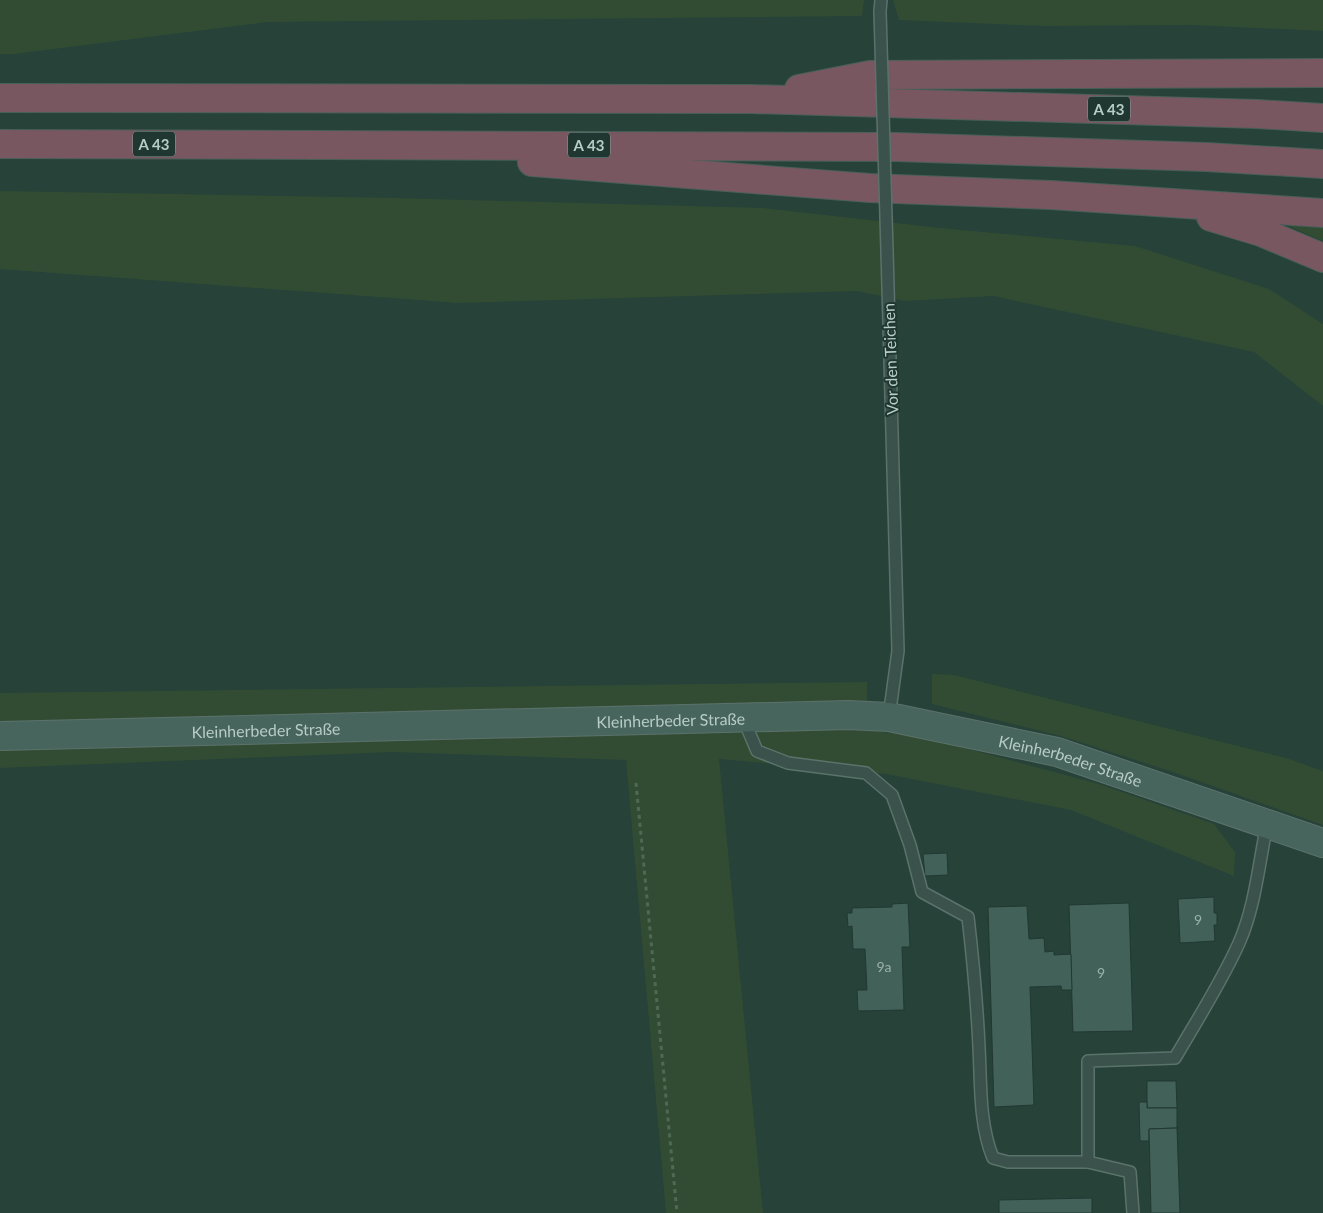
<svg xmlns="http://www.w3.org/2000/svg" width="1323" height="1213" viewBox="0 0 1323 1213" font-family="Lato,sans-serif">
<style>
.green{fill:#324c34}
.building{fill:#426159;stroke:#213932}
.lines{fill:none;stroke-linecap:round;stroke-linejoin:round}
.lane-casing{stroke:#5b726b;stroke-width:14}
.secondary-casing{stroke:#5b726b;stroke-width:30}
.highway-casing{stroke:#485f58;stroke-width:30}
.path{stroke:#4f6955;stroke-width:3;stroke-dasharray:4 4;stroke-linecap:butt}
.lane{stroke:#3a524b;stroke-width:11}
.secondary{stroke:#48655d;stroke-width:28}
.highway{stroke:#785761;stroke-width:28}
.lane-bridge-casing{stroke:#5b726b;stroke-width:14;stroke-linecap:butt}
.lane-bridge{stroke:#3a524b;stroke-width:11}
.labels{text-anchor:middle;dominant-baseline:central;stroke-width:4;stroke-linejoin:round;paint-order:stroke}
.number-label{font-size:14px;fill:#9ab1ab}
.shield{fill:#1f3730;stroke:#899f99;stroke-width:1}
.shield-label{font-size:15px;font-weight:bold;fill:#b7ccc6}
.street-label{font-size:16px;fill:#b7ccc6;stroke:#1f3730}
</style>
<rect width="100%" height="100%" fill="#264239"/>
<g class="green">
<polygon points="0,0 864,0 862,16 267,22 14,54 0,54"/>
<polygon points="893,0 1323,0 1323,31 1193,25 1043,26 899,20"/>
<polygon points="0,191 395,198 763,208 940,228 1135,246 1269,289 1323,324 1323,406 1254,352 993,296 905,301 857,291 459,303 0,269"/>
<polygon points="1286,225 1323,228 1323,241"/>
<polygon points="932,674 954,675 1286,758 1323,771 1323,825 1173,772 1061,736 932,704"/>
<polygon points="867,682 867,730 927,738 1099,784 1214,824 1235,852 1234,876 1071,810 886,774 719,759 763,1213 666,1213 626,760 392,752 0,768 0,693"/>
</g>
<g class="building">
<polygon points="947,853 948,875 925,876 923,854"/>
<polygon points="1214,897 1214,913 1217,913 1217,925 1214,925 1215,941 1180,943 1178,899"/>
<polygon points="908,903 910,947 902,947 904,1010 858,1011 857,990 867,990 865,949 853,949 852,926 848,927 847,913 852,913 852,908 892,907 892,904"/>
<polygon points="1129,903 1133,1031 1073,1032 1069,905"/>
<polygon points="1027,906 1029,939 1044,938 1045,952 1054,951 1054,955 1071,954 1072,990 1062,990 1061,986 1030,987 1034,1105 994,1107 988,907"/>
<polygon points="1147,1081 1176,1081 1177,1108 1147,1108"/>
<polygon points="1139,1102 1147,1102 1147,1108 1177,1108 1177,1128 1149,1129 1149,1141 1140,1141"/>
<polygon points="1177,1128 1180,1213 1151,1213 1149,1129"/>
<polygon points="1092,1198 1092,1213 999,1213 999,1200"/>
</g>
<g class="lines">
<defs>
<g id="lane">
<polyline points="880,11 881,0"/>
<polyline points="887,251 898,651 889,717"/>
<path d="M743 718 757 751 788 763 866 773 892 795 910 845 922 892 968 917C973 960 977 1004 979 1047 981 1084 979 1124 993 1158L1008 1162H1088L1130 1172 1133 1213"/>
<path d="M1088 1162V1061L1175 1058C1197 1020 1221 983 1239 943 1255 907 1259 863 1267 824"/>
</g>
<g id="secondary">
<path id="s1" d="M0 736 848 715 889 717 1057 752 1323 843"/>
</g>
<g id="highway">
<polyline points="799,89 870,75 1323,73"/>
<polyline points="0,98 751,99 1257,114 1323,118"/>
<polyline points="0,144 896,147 1206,157 1323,164"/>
<polyline points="532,162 870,188 1051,195 1323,213"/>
<polyline points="1211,217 1261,232 1323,258"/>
</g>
</defs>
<use href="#lane" class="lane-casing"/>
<use href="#secondary" class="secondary-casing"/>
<use href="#highway" class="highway-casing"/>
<polyline class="path" points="636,783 677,1213"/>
<use href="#lane" class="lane"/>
<use href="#secondary" class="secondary"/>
<use href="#highway" class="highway"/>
<defs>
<polyline id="lane-bridge" points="880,11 887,251"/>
</defs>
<use href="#lane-bridge" class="lane-bridge-casing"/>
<use href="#lane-bridge" class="lane-bridge"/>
</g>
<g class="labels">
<g class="number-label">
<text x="1198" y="919">9</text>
<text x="884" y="966">9a</text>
<text x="1101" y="972">9</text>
</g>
<g class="shield">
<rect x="1088" y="96.5" width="42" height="25" rx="4"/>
<rect x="133" y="131.5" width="42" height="25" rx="4"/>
<rect x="568" y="132.5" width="42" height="25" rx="4"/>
</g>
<g class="shield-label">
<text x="1109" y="109">A 43</text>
<text x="154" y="144">A 43</text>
<text x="589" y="145">A 43</text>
</g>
<g class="street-label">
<text transform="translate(890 359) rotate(-92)">Vor den Teichen</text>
<text stroke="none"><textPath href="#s1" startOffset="671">Kleinherbeder Straße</textPath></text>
<text stroke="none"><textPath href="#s1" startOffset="266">Kleinherbeder Straße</textPath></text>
<text stroke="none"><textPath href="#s1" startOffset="1076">Kleinherbeder Straße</textPath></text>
</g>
</g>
</svg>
